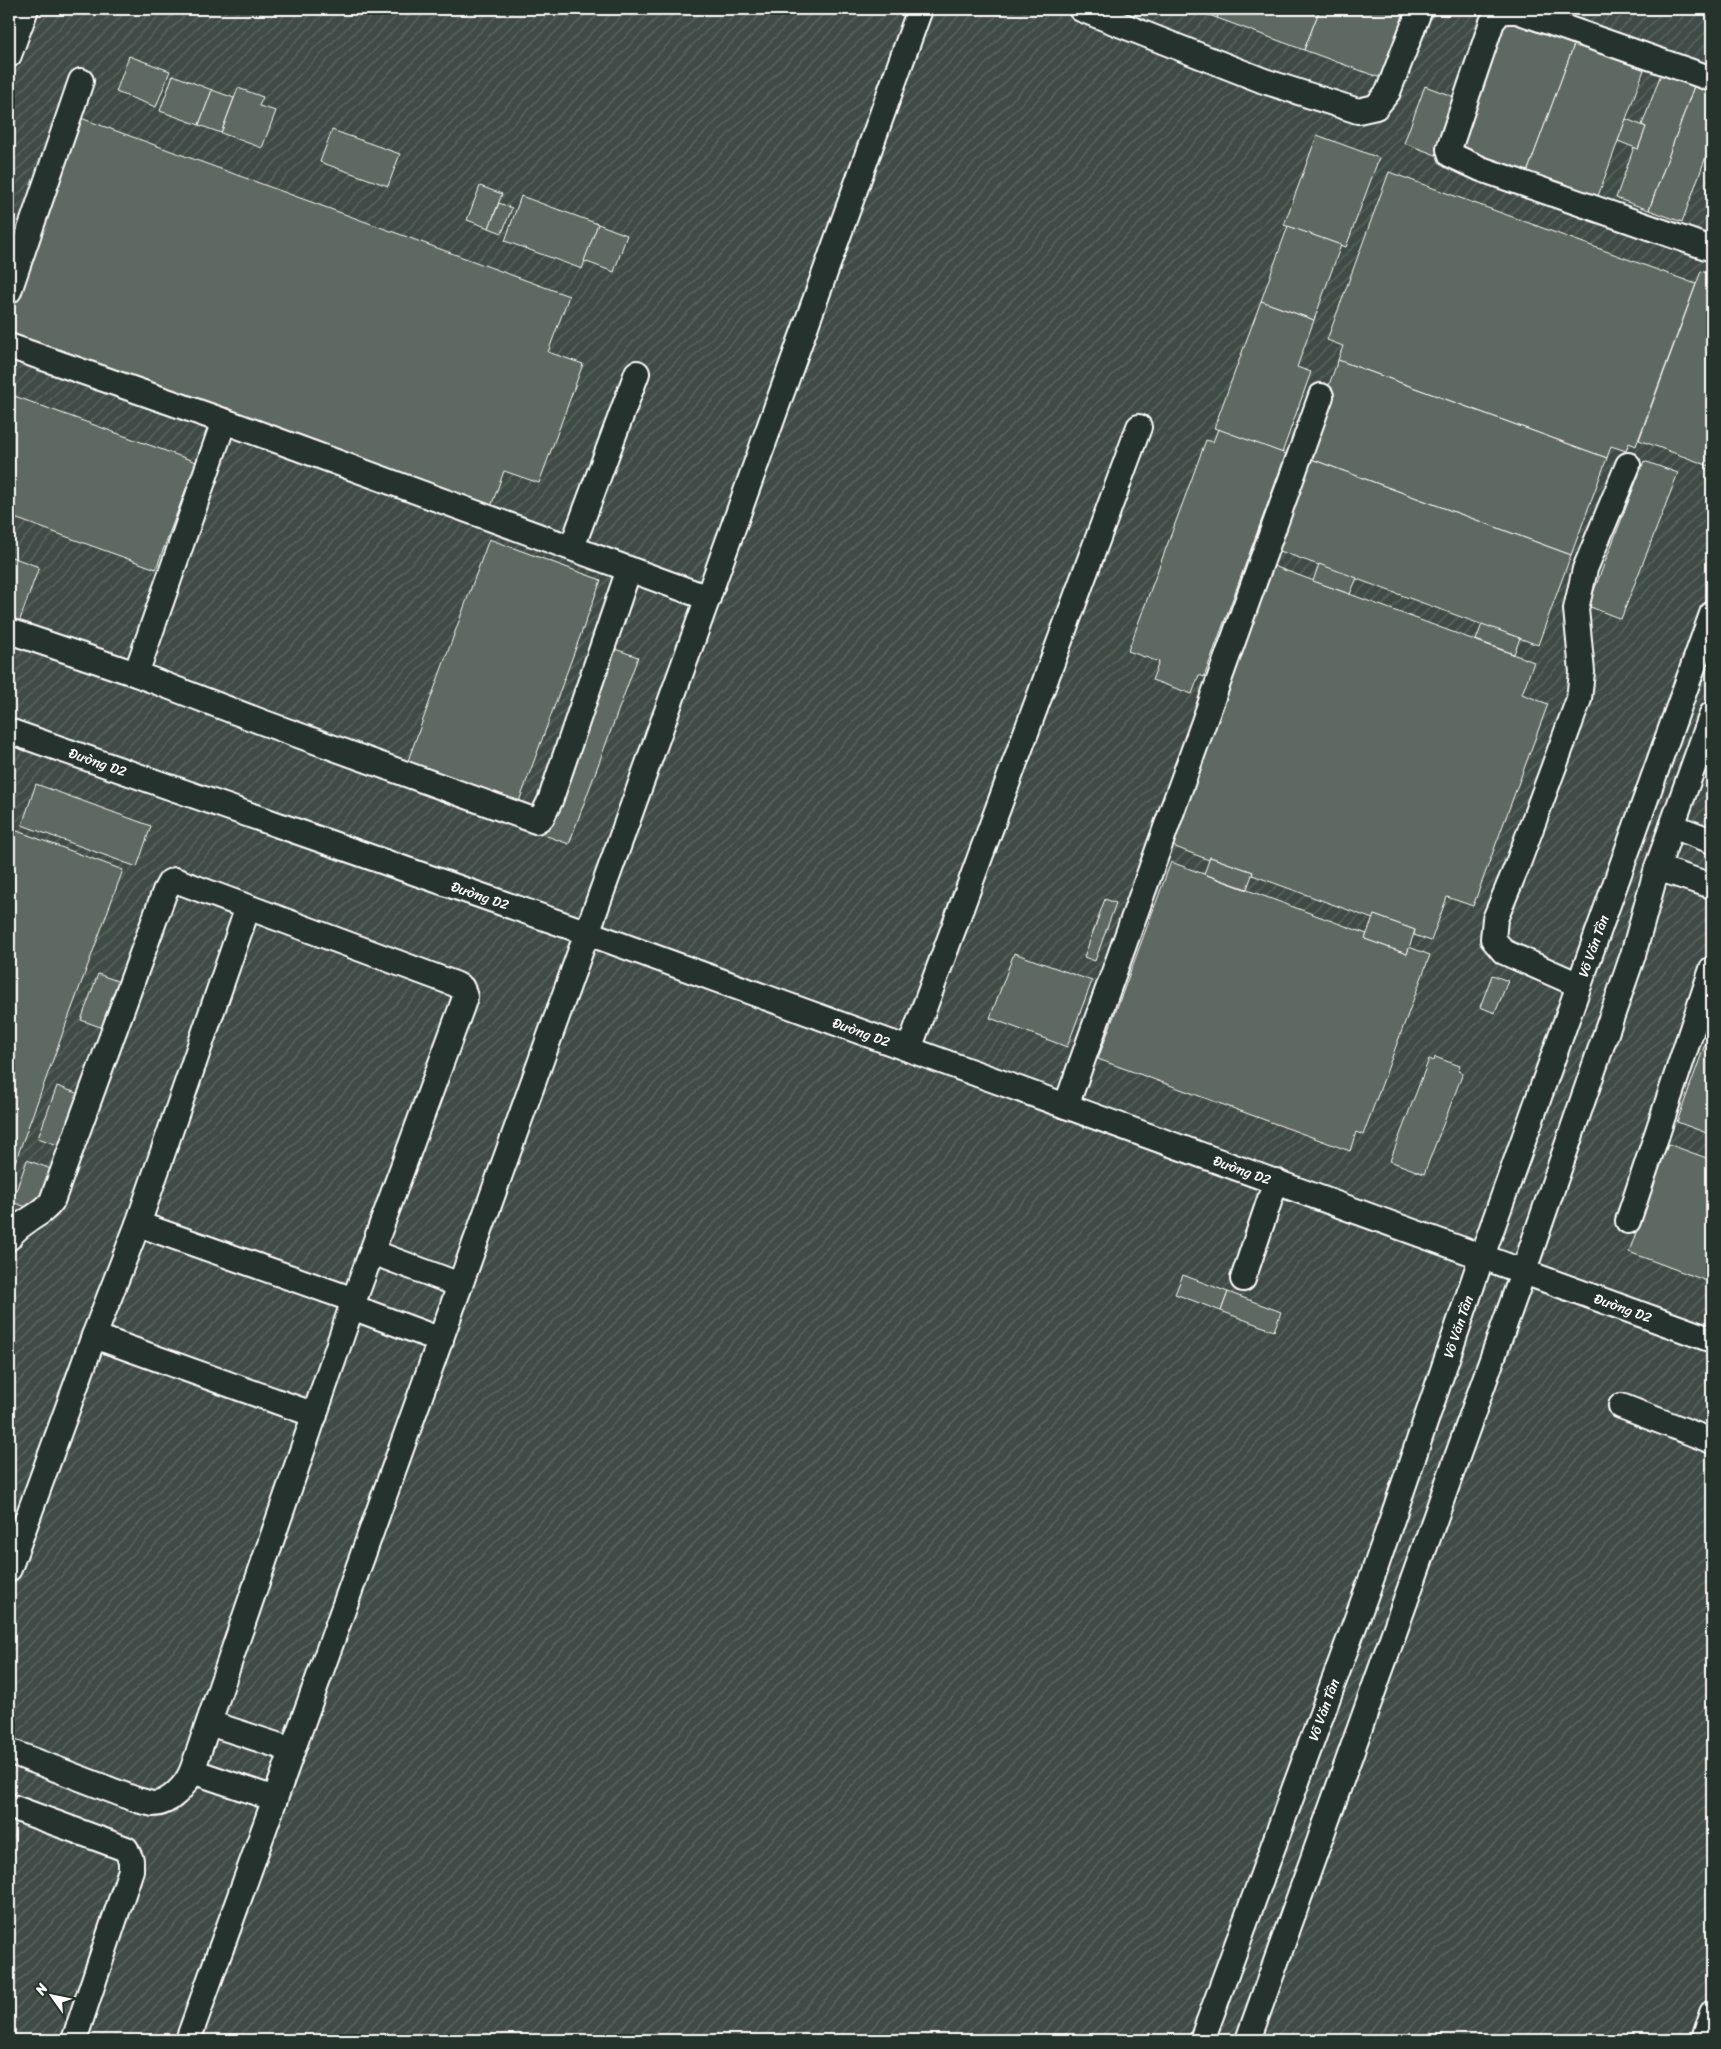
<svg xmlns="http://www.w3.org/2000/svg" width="1721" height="2049" viewBox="0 0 1721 2049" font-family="Sriracha,sans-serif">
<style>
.industrial{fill:url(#industrial-furrows)}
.building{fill:#5f6964;stroke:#fff}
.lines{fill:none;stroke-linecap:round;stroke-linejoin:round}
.minor-casing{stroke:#fff;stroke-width:28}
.minor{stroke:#26332d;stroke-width:24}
.labels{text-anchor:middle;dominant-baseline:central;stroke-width:4.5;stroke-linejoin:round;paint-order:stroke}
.street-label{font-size:14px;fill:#fff;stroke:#26332d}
</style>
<defs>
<pattern id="industrial-furrows" width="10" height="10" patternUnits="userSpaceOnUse" patternTransform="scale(1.25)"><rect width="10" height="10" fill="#404c47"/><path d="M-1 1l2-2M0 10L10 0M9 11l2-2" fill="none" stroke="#5d6763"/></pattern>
</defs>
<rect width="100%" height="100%" fill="#333f3a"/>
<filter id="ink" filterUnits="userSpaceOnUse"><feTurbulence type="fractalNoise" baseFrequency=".02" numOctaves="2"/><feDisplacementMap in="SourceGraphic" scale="10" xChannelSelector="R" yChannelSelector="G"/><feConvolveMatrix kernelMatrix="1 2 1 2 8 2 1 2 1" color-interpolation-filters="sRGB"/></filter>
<g filter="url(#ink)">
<rect class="industrial" x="9" y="9" width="1703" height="2031"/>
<g class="building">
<polygon points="1193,9 1220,9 1217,18"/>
<polygon points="1220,9 1320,9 1304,50 1217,18"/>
<polygon points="1320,9 1406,9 1381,78 1304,50"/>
<polygon points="1504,16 1575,42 1524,181 1453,155"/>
<polygon points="1575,42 1645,67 1594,207 1524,181"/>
<polygon points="129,56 170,71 156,107 116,92"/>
<polygon points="1664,66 1697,78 1649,210 1616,198 1634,147 1638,149 1646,127 1642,125"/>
<polygon points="173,75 212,90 199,125 160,111"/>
<polygon points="1697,78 1712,84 1712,140 1682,222 1649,210"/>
<polygon points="1425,86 1457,98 1436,155 1404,143"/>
<polygon points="238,88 263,97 259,106 276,111 262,148 221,133"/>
<polygon points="212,90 234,98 221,133 199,125"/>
<polygon points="78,117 569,296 548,352 583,364 539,483 504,471 489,512 9,337 9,305"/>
<polygon points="1626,119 1646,127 1638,149 1618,141"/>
<polygon points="332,130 400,154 388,186 320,162"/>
<polygon points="1317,135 1379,158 1346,247 1284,225"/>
<polygon points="1389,172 1696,284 1636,446 1629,443 1626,451 1611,446 1607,458 1338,360 1343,346 1327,340"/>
<polygon points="480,186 502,194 489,228 467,220"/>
<polygon points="521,196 598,224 582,269 505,241"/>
<polygon points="499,203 512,208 502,233 489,228"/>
<polygon points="598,224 627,235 614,272 584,261"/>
<polygon points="1288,226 1341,245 1314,320 1261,301"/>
<polygon points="1701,271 1712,275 1712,467 1639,440"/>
<polygon points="1261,301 1314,320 1297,367 1311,372 1282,453 1214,428"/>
<polygon points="1338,360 1607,458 1571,555 1303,456"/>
<polygon points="9,394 196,462 156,569 9,516"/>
<polygon points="1218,429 1286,454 1204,677 1199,675 1192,694 1152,680 1159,662 1128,651 1206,440 1213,442"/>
<polygon points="1303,456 1571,555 1538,645 1269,547"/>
<polygon points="1644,461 1678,473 1621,619 1588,606"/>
<polygon points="489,539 601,580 517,807 406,766"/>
<polygon points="9,556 39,567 17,628 9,625"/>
<polygon points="1268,564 1534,662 1522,694 1548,704 1473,906 1447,897 1431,941 1414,935 1415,930 1374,915 1373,919 1252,875 1253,872 1210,857 1209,860 1165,843"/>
<polygon points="1319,564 1357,578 1350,594 1313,581"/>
<polygon points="1482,624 1520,638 1514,654 1476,640"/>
<polygon points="612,648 638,657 569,844 544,835"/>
<polygon points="36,784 151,826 137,867 22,825"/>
<polygon points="9,828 123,870 10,1176 9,1176"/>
<polygon points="1210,857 1253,872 1247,889 1204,874"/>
<polygon points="1171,862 1367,934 1365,939 1407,954 1409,947 1430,955 1363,1135 1356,1132 1350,1151 1098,1059"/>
<polygon points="1105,899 1116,903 1095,961 1084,957"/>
<polygon points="1374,915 1415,930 1407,954 1365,939"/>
<polygon points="1014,953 1092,981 1067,1047 990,1018"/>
<polygon points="98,974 120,982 103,1028 81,1020"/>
<polygon points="1492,975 1508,981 1495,1013 1480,1007"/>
<polygon points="1712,1025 1712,1135 1677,1122"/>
<polygon points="1435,1057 1460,1066 1458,1071 1463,1073 1424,1174 1390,1161 1429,1059 1434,1061"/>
<polygon points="57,1086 82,1095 63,1147 38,1138"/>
<polygon points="1668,1144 1712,1160 1712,1283 1629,1252"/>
<polygon points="27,1160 51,1169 35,1210 12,1202"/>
<polygon points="1183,1275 1228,1292 1221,1311 1175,1294"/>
<polygon points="1228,1292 1281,1312 1274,1331 1221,1311"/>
</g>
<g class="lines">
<defs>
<g id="minor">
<polyline points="1081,9 1264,81 1358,111 1376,107 1388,92 1420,9"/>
<polyline points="9,55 26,9"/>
<polyline points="1712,79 1517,11 1501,11 1492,22 1449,149 1451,155 1481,169 1712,249"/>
<polyline points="9,291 81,81"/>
<polyline points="9,346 224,421 708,598"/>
<polyline points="572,547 637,373"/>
<polyline points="9,631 136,674 262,722 536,821 542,817 550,801 629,569"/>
<polyline points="136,674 224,421"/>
<path id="s1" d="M9 731 588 933 1712 1340"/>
<polyline points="1672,826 1712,841"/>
<polyline points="1657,868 1712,886"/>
<polyline points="1579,985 1504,952 1493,939 1495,919 1517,866 1579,699 1582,672 1576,609 1585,569 1628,465"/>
<polyline points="909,1049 1139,427"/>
<polyline points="1066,1106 1321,396"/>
<polyline points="1628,1221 1712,969"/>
<polyline points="138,1224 354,1300 192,1771"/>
<path d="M9 1238C19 1221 41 1217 52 1201L165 891 170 882 175 880 455 984 462 988 465 997 462 1006 354 1300"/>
<polyline points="372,1252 460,1285"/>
<polyline points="1243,1279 1276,1181"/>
<polyline points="352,1307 441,1340"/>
<polyline points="94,1336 315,1415"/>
<polyline points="1621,1406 1712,1441"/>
<polyline points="9,1569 94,1336 138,1224 248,907"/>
<polyline points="209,1723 292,1750"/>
<path d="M9 1751 137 1800C142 1801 148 1803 153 1804 170 1804 186 1785 192 1771L275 1799"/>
<polyline points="9,1806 126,1849 131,1860 131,1870 74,2040"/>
<polyline points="188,2040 920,9"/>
<path id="s2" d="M1202 2040 1374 1572 1482 1256 1712 614"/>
<polyline points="1248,2040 1523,1273 1633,955 1657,868 1712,714"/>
<polyline points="1703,2040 1712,2013"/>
</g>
</defs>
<use href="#minor" class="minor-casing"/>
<use href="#minor" class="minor"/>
</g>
</g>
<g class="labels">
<g class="street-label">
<text stroke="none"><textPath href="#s1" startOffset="94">Đường D2</textPath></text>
<text stroke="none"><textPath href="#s1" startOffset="499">Đường D2</textPath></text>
<text stroke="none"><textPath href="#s2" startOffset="1162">Võ Văn Tần</textPath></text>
<text stroke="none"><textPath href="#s1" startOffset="904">Đường D2</textPath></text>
<text stroke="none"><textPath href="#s1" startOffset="1309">Đường D2</textPath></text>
<text stroke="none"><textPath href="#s1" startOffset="1714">Đường D2</textPath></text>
<text stroke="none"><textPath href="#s2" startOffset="758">Võ Văn Tần</textPath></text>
<text stroke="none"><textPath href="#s2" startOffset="352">Võ Văn Tần</textPath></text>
</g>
</g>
<rect width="1721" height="2049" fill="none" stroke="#26332d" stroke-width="30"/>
<rect x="15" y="15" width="1691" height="2019" fill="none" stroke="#fff" stroke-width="2" filter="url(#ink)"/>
<g transform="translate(52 1996) rotate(303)" stroke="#26332d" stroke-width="4" paint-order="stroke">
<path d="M0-4L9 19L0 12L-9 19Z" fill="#ffffff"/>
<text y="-8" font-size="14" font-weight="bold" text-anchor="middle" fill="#ffffff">N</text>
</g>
</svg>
